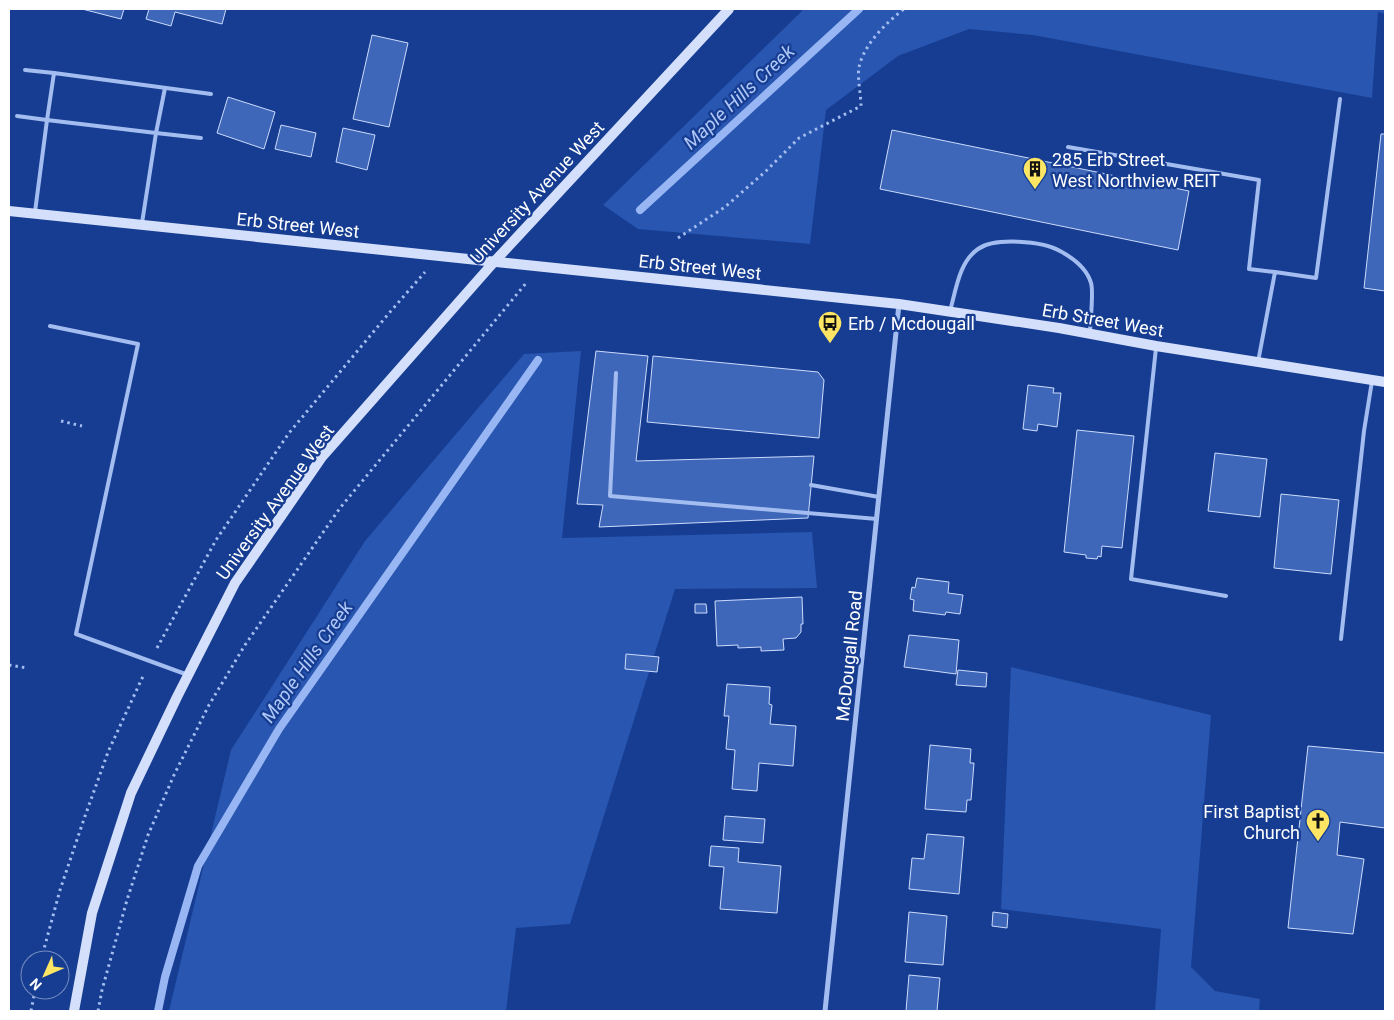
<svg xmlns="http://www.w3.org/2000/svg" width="1394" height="1020" viewBox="0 0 1394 1020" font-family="Roboto,sans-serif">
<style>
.green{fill:#2956b0}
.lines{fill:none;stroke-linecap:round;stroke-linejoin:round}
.stream{stroke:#97b6f3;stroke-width:8}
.building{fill:#3f67b9;stroke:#cbdbfc}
.path{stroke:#a4bdf0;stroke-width:3;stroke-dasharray:2.5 4;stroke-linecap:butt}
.service{stroke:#a4bdf0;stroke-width:4}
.minor{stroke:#a4bdf0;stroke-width:5}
.secondary{stroke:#d3dffb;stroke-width:10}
.labels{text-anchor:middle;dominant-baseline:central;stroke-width:4.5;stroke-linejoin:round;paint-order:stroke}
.poi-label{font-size:18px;fill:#fff;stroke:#163d92;text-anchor:start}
.street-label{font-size:18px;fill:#fff;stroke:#163d92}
.water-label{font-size:19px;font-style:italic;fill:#b0c8f7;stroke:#163d92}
</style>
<rect width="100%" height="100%" fill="#163d92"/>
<g class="green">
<polygon points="804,9 1385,9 1385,14 1378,12 1372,98 1033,35 969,29 898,56 826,110 810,244 638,229 603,205"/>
<polygon points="581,351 562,538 812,532 817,588 675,589 570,924 516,928 506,1011 169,1011 231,750 365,541 524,354"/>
<polygon points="1011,667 1211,715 1191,967 1215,991 1260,999 1259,1011 1155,1011 1161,929 1001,909"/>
</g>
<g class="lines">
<g class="stream">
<polyline points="640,210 859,9"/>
<polyline points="158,1011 165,977 198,866 279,729 538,360"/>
</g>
</g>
<g class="building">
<polygon points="82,9 124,9 121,19"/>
<polygon points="149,9 226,9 222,24 175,12 171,26 146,19"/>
<polygon points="372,35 408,43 389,127 353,119"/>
<polygon points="228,97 275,112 264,149 217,133"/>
<polygon points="281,125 316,133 311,157 275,149"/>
<polygon points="343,128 375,135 367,170 336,162"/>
<polygon points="892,130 1189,191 1178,250 880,189"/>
<polygon points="1381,134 1385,134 1385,291 1364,288"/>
<polygon points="596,351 648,356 636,461 814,456 808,518 599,527 603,505 577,504"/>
<polygon points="653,356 818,372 824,380 819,438 647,422"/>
<polygon points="1028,385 1054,388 1053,393 1061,393 1057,427 1038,424 1037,431 1023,429"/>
<polygon points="1077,430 1134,436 1122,548 1102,546 1101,557 1098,556 1097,559 1086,558 1086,555 1064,552"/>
<polygon points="1215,453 1267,459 1260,517 1208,511"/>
<polygon points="1281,494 1339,500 1331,574 1274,568"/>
<polygon points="917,578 949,582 948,593 963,595 960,614 946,612 945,615 913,611 914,600 910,599 912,587 915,588"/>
<polygon points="802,597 803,624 801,624 801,632 796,638 783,639 784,650 761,651 761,647 738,648 738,645 717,646 715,601"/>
<polygon points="695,604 706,604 707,613 695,613"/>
<polygon points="909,635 959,640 956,674 904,667"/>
<polygon points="626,654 659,657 657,672 625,669"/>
<polygon points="958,670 987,673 986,687 956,685"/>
<polygon points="727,684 770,687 769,704 772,705 770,724 796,726 793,766 759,763 757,791 732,789 735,750 726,749 729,716 724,716"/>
<polygon points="930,745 971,749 970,763 974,763 971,800 967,800 966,812 925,809"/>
<polygon points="1308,746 1385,753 1385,828 1340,822 1337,855 1364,859 1353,934 1288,928"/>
<polygon points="725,816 765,819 763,843 723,840"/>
<polygon points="927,834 964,837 959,894 909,889 912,858 924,859"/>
<polygon points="711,846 739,848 738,862 781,866 777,913 720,909 724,867 709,866"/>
<polygon points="909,912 947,916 943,965 905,962"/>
<polygon points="993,912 1008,914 1007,928 992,926"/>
<polygon points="909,975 940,978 937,1011 906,1011"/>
</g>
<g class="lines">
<g class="path">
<path d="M678 238 725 207 766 171 799 138 861 106C861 95 857 77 859 67 864 44 887 22 904 9"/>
<polyline points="61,421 82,426"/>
<polyline points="157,648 216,540 289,433 390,312 425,272"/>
<polyline points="9,665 27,668"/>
<polyline points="41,960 60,890 84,819 108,752 144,674"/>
<polyline points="31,1011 35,990"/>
<polyline points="98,1011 102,990 127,900 148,835 174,775 209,705 245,645 340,508 527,282"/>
</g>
<g class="service">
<polyline points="25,70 54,73"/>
<polyline points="165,88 156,133 201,138"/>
<polyline points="17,116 47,120 54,73 211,94"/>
<polyline points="1068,147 1259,180 1249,269 1275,272"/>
<polyline points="35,212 47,120 156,133 142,223"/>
<path d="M950 311C956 290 959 262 978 249 995 237 1042 241 1060 251 1073 258 1087 269 1091 283 1094 292 1090 322 1090 333"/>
<polyline points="50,326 138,344 76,634 188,675"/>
<polyline points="1156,348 1131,579 1226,596"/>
<polyline points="1258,362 1275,272 1316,278 1340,99"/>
<polyline points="616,373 610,496 877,519"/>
<polyline points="811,485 879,497"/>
<polyline points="1341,639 1364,431 1372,381"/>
</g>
<polyline class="minor" points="825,1011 899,304"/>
<g class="secondary">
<polyline points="9,211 899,304 1059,328 1156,346 1385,382"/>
<polyline points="74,1011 92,913 131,793 177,697 235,583 322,457 494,262 729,9"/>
</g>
</g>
<defs>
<symbol id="building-pin" viewBox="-11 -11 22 30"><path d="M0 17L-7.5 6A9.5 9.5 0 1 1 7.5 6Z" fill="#ffe564" stroke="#163d92"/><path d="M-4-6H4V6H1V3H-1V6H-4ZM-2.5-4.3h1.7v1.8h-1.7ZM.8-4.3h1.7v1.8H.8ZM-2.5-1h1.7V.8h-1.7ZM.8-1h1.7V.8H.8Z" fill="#111"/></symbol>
<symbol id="bus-pin" viewBox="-11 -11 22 30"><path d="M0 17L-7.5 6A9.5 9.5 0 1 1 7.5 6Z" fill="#ffe564" stroke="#163d92"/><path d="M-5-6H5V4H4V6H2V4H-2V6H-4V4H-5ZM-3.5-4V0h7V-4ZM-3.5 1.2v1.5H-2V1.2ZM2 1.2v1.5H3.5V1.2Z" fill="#111"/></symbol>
<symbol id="church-pin" viewBox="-11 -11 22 30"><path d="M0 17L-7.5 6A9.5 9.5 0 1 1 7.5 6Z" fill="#ffe564" stroke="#163d92"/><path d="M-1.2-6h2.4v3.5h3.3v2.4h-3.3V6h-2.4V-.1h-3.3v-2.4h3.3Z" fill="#111"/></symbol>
</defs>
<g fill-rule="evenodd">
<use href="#building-pin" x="1021" y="155" width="28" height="38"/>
<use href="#bus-pin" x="816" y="309" width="28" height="38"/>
<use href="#church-pin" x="1304" y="807" width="28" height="38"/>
</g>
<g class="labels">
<g class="poi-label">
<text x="1052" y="159">285 Erb Street<tspan x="1052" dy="21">West Northview REIT</tspan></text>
<text x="848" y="323">Erb / Mcdougall</text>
<text x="1300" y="811" text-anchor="end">First Baptist<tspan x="1300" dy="21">Church</tspan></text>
</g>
<g class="street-label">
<text transform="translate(537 192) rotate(-47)">University Avenue West</text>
<text transform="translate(298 225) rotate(6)">Erb Street West</text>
<text transform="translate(700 267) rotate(6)">Erb Street West</text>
<text transform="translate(1103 320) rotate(10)">Erb Street West</text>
<text transform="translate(275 502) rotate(-54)">University Avenue West</text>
<text transform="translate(849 656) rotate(-84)">McDougall Road</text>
</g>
<g class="water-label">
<text transform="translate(739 97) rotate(-43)">Maple Hills Creek</text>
<text transform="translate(307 662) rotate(-55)">Maple Hills Creek</text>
</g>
</g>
<rect width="1394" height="1020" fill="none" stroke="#ffffff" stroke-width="20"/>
<g transform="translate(45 975) rotate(225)"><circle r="24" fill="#163d92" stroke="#738bbe"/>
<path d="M0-4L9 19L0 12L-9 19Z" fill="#ffe564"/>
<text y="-8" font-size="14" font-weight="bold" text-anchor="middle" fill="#ffffff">N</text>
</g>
</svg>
